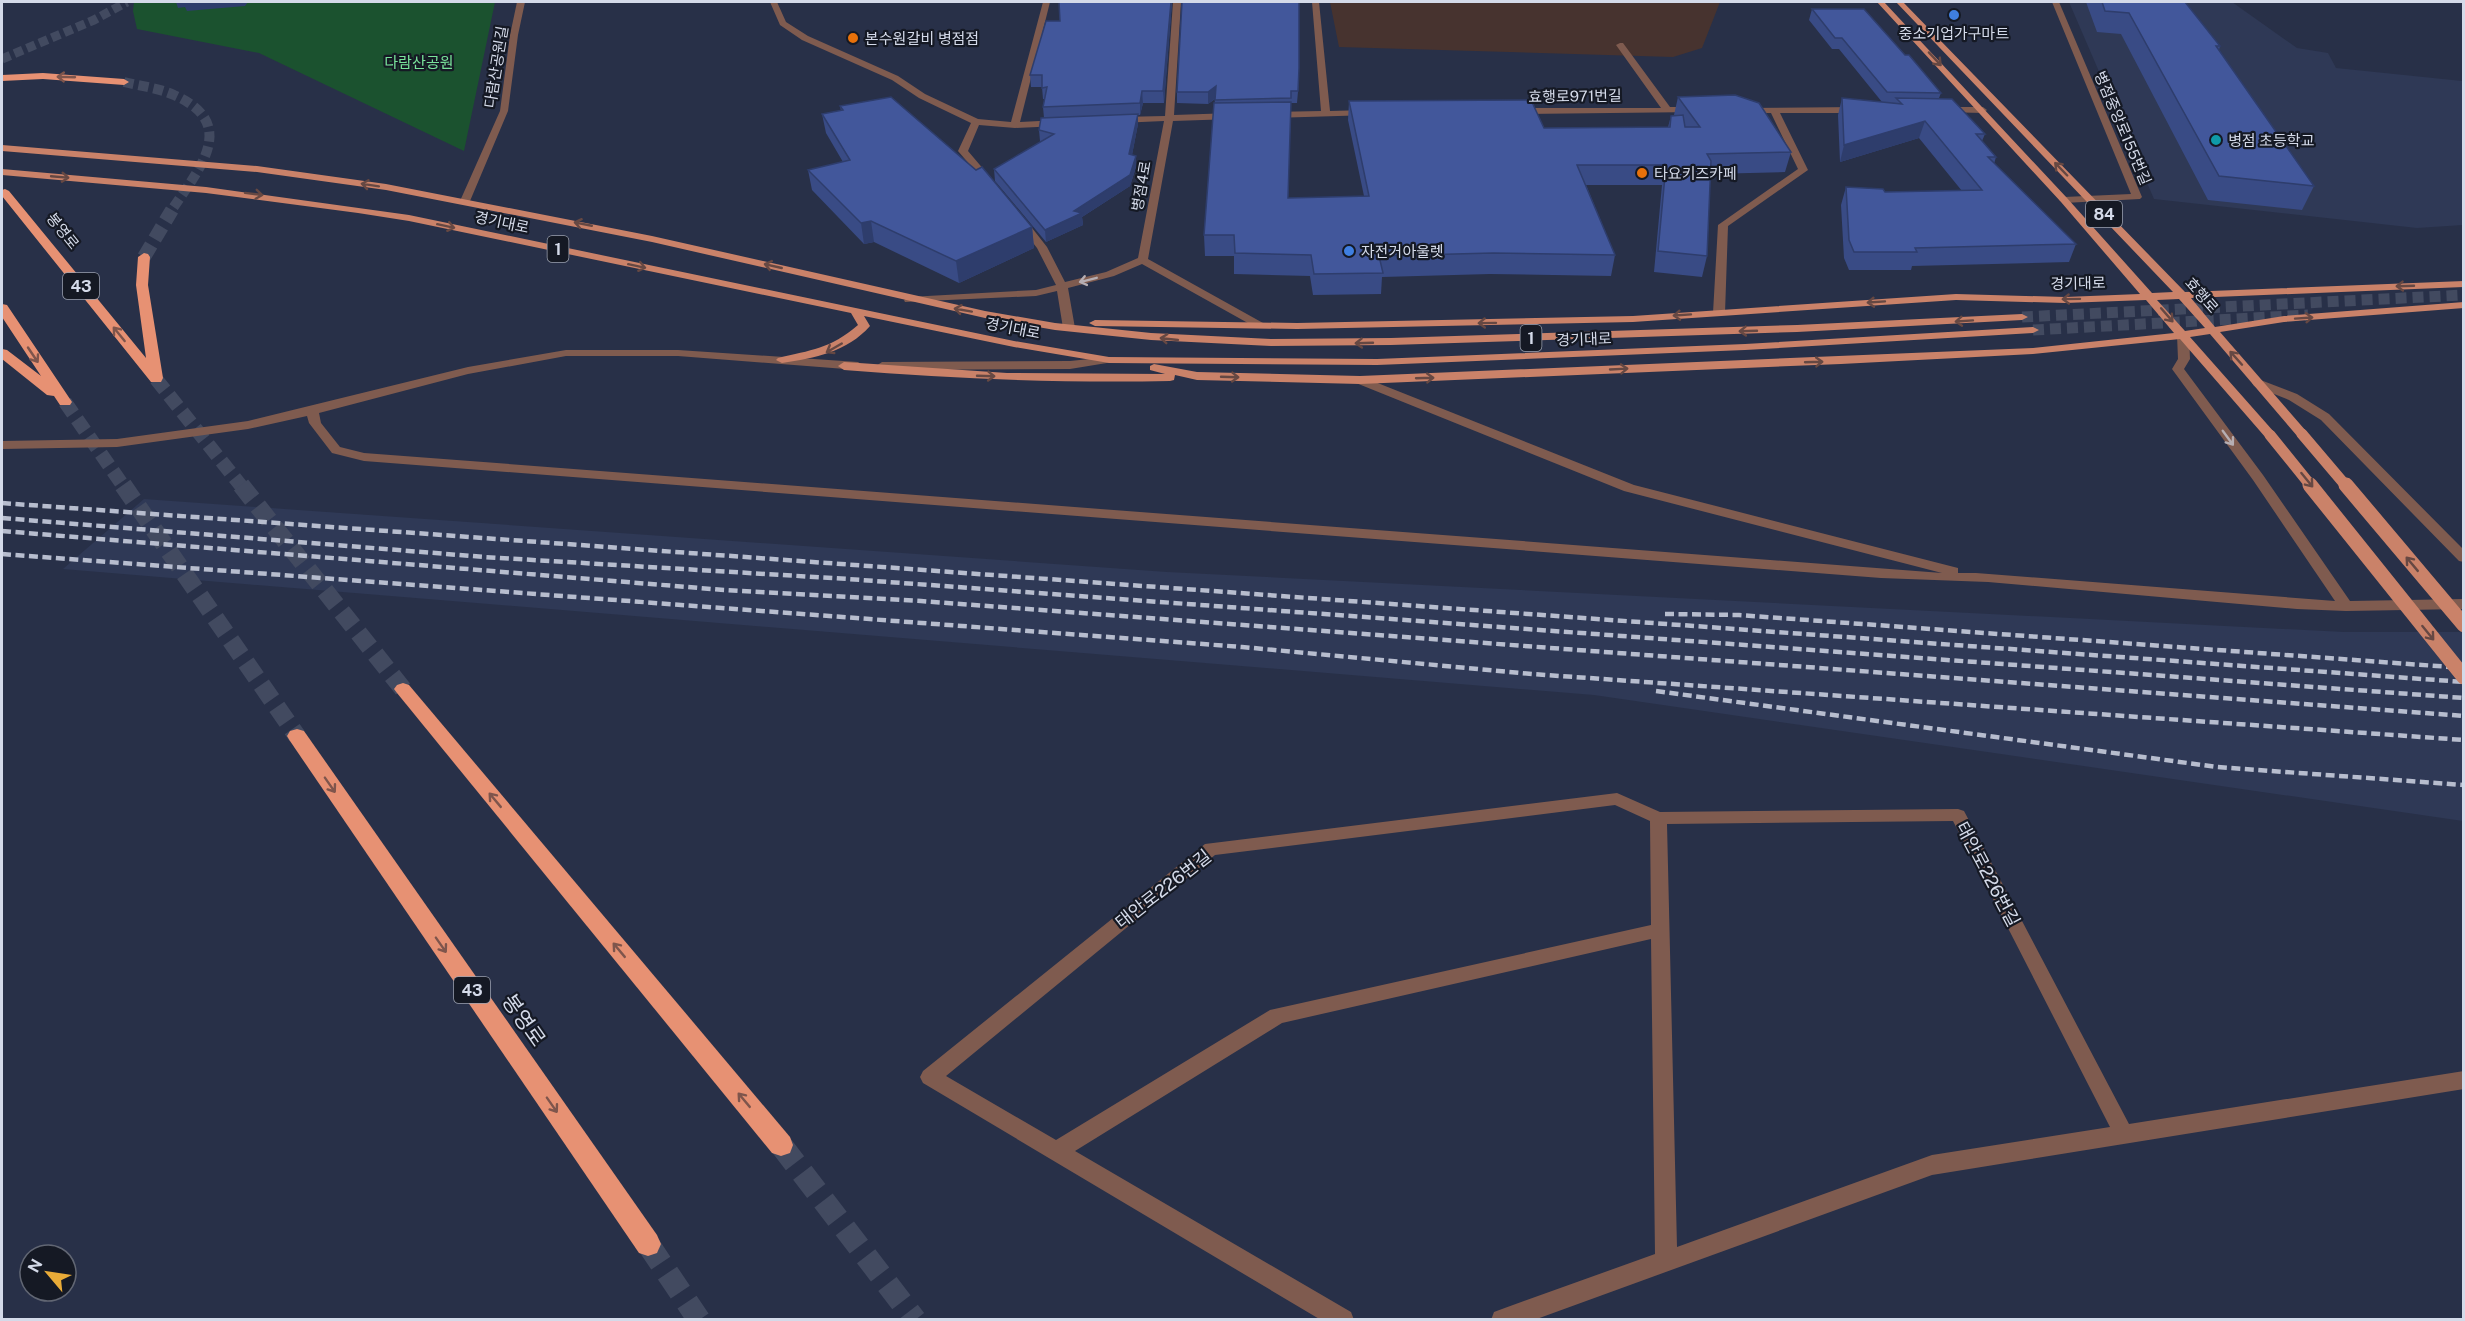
<svg xmlns="http://www.w3.org/2000/svg" width="2465" height="1321" viewBox="0 0 2465 1321" font-family="'Public Sans','Noto Sans KR',sans-serif">
<style>
.industrial{fill:#47332f}
.built{fill:#2f3956}
.green{fill:#1b522f}
.lines{fill:none;stroke-linecap:round;stroke-linejoin:round}
.major-tunnel-far1{stroke:#424a60;stroke-width:9;stroke-dasharray:9 4.5;stroke-linecap:butt}
.major-tunnel{stroke:#424a60;stroke-width:11;stroke-dasharray:11 6;stroke-linecap:butt}
.highway-tunnel-far3{stroke:#424a60;stroke-width:10;stroke-dasharray:10 5;stroke-linecap:butt}
.highway-tunnel-far2{stroke:#424a60;stroke-width:14;stroke-dasharray:14 7;stroke-linecap:butt}
.highway-tunnel-far1{stroke:#424a60;stroke-width:18;stroke-dasharray:18 9;stroke-linecap:butt}
.highway-tunnel{stroke:#424a60;stroke-width:23;stroke-dasharray:23 12;stroke-linecap:butt}
.minor{fill:#7f5b4f;fill-rule:evenodd}
.major{fill:#ca8269;fill-rule:evenodd}
.highway{fill:#e79173;fill-rule:evenodd}
.rail{stroke:#b7bdce;stroke-width:4.5;stroke-dasharray:9 4.5;stroke-linecap:butt}
.major-bridge-far1{stroke:#ca8269;stroke-width:11}
.major-bridge{stroke:#ca8269;stroke-width:15}
.wall{fill:#394b85}
.shaded-wall{fill:#2e3d6c}
.building{fill:#42579b;stroke:#2e3d6c;stroke-width:1.5}
.oneway{stroke:#664843}
.oneway2{stroke:#7e554c}
.oneway3{stroke:#b6aeb3}
.shop-dot{fill:#3f7fe0;stroke:#151924;stroke-width:2}
.food-dot{fill:#e8710a;stroke:#151924;stroke-width:2}
.culture-dot{fill:#0f9aa8;stroke:#151924;stroke-width:2}
.labels{text-anchor:middle;dominant-baseline:central;stroke-width:4.5;stroke-linejoin:round;paint-order:stroke}
.far-poi-label{font-size:15px;fill:#d4dae9;stroke:#151924;text-anchor:start}
.far-park-label{font-size:15px;fill:#79e39a;stroke:#151924}
.far-street-label{font-size:15px;fill:#d4dae9;stroke:#151924}
.shield{fill:#151924;stroke:#9ba0ae;stroke-width:1.5}
.shield-label{font-size:16px;font-weight:bold;fill:#d4dae9}
.street-label{font-size:18px;fill:#d4dae9;stroke:#151924}
.near-street-label{font-size:21px;fill:#d4dae9;stroke:#151924}
</style>
<rect width="100%" height="100%" fill="#283048"/>
<polygon class="industrial" points="1330,2 1720,2 1702,48 1673,57 1339,47"/>
<g class="built">
<polygon points="2069,2 2232,2 2297,48 2328,53 2336,68 2462,81 2464,83 2463,225 2417,228 2154,199"/>
<polygon points="144,499 1167,572 2344,632 2463,632 2463,821 1594,695 63,569"/>
</g>
<polygon class="green" points="134,2 495,2 464,151 259,53 137,29 133,11"/>
<g class="lines">
<polyline class="major-tunnel-far1" points="2,59 94,20 127,2"/>
<g class="major-tunnel">
<polyline points="2022,317 2464,295"/>
<polyline points="2033,330 2308,315"/>
</g>
<path class="highway-tunnel-far3" d="M124 82C140 86 159 88 174 95 240 124 199 169 171 211"/>
<g class="highway-tunnel-far2">
<polyline points="144,257 172,210"/>
<polyline points="156,379 242,487"/>
<polyline points="65,402 124,487"/>
</g>
<g class="highway-tunnel-far1">
<polyline points="123,485 297,736"/>
<polyline points="241,485 403,689"/>
</g>
<g class="highway-tunnel">
<polyline points="781,1145 915,1320"/>
<polyline points="648,1244 699,1320"/>
</g>
<g class="minor">
<polygon points="517,2 525,2 518,35 508,111 470,201 462,203 460,201 500,111 510,35"/>
<polygon points="770,2 777,2 786,22 808,36 898,76 925,94 978,119 1011,122 1043,2 1050,2 1020,122 1059,120 1063,123 1059,126 1015,128 979,125 968,151 996,184 988,186 958,151 971,123 919,98 892,80 802,40 780,25"/>
<polygon points="1173,2 1181,2 1174,115 1233,113 1237,116 1233,119 1173,121 1148,259 1263,323 1263,327 1255,327 1142,264 1114,276 1068,288 1075,328 1069,331 1063,328 1057,291 1036,296 905,302 904,300 909,297 1036,290 1056,285 1037,248 1016,221 1021,218 1025,219 1047,247 1065,282 1106,272 1138,258 1164,121 1119,123 1115,120 1119,117 1165,116"/>
<polygon points="1312,2 1319,2 1330,111 1368,110 1371,111 1371,115 1272,118 1268,115 1272,112 1321,111"/>
<polygon points="2052,2 2059,2 2142,197 2140,199 2064,203 2059,200 2064,197 2131,194"/>
<polygon points="1620,43 1623,43 1670,107 1695,107 1699,110 1698,112 1518,114 1514,111 1518,108 1661,108 1616,45"/>
<polygon points="1944,107 1983,107 1987,110 1983,113 1941,112 1940,110"/>
<polygon points="1740,108 1857,107 1861,110 1857,113 1780,113 1808,170 1728,226 1725,313 1719,316 1713,313 1718,225 1798,169 1771,113 1743,113 1739,110"/>
<polygon points="2183,332 2189,335 2190,359 2184,369 2263,475 2350,601 2464,599 2464,609 2346,611 2297,609 1988,582 1881,578 364,461 332,453 309,423 307,416 248,429 117,447 2,449 2,441 117,439 248,421 468,367 566,350 678,350 858,362 864,366 858,370 678,356 566,356 468,374 319,413 321,423 340,447 364,453 1942,573 1624,491 1356,383 1354,380 1360,376 1634,485 1958,568 1958,573 1976,573 2335,601 2253,480 2172,369 2178,359 2177,335"/>
<polygon points="1109,357 1115,360 1113,362 1070,369 882,370 876,366 882,362 1070,361"/>
<polygon points="2258,379 2297,394 2329,414 2464,550 2464,562 2459,561 2321,420 2289,400 2254,386 2252,383"/>
<path d="M1617 793 1660 812 1958 809 1964 811 2129 1124 2464 1071V1089L1932 1175 1534 1320H1491L1494 1312 1502 1309 1655 1254 1651 939 1282 1023 1075 1151 1351 1312 1354 1320H1321L923 1083 920 1077 923 1071 1205 844ZM1615 805 1650 821 1651 925 1270 1010 1056 1140 946 1076 1215 855ZM1953 821 2110 1127 1932 1155 1677 1247 1667 824Z"/>
</g>
<g class="major">
<path d="M1877 2H1884L2067 198 2152 293 2173 292 1896 2H1903L2185 292 2464 281V287L2191 298 2215 327 2284 316 2464 302V308L2284 322 2220 332 2306 431 2308 434 2302 438 2298 437 2210 334 2190 337 2274 432 2276 435 2274 438H2266L2180 339 2033 354 1841 364 1360 384 1197 380 1175 375 1174 380 1170 381C1061 383 953 379 844 370L838 366 844 362 1007 373 1165 374 1150 370V366L1154 364 1197 372 1360 376 2033 348 2174 333 2146 300 2065 303 1956 300 1633 322 1297 329 1095 326 1089 323 1095 320 1297 323 1633 316 1956 294 2065 297 2140 294 2061 202ZM2179 299 2205 328 2185 331 2157 300Z"/>
<polygon points="2,145 257,166 386,184 652,236 985,311 1055,323 1151,333 1271,339 1391,338 1797,325 2022,314 2028,317 2022,320 1797,332 1391,345 1271,346 1151,340 1055,330 985,318 652,242 386,190 257,172 2,151"/>
<path d="M2 169 206 187 409 215 1014 341 1109 357 1377 359 1745 344 2033 327 2039 330 2033 333 1745 350 1377 365 1109 363 1014 347 864 316 870 326C847 352 815 358 782 363L776 360 778 358C811 350 830 349 858 325L851 313 409 221 358 213 206 193 2 175Z"/>
</g>
<g class="highway">
<polygon points="43,73 124,79 129,82 124,85 43,79 2,81 2,75"/>
<polygon points="5,189 9,191 146,358 136,285 138,257 144,253 148,254 150,257 148,285 163,378 161,382 151,382 2,196 2,190"/>
<polygon points="2,304 7,305 72,402 70,405 60,405 54,396 47,395 2,359 2,349 7,350 41,376 2,317"/>
<polygon points="403,683 409,685 790,1137 793,1145 790,1153 781,1156 772,1153 397,693 394,689 397,685"/>
<polygon points="297,729 304,731 657,1235 661,1244 657,1253 648,1256 639,1253 290,741 287,736 290,731"/>
</g>
<g class="rail">
<polyline points="2,503 2464,682"/>
<polyline points="2,518 484,557 848,579 2464,698"/>
<polyline points="2,531 724,590 921,601 2464,716"/>
<polyline points="2,554 1242,647 1532,674 2464,740"/>
<polyline points="1665,614 1739,615 2464,668"/>
<polyline points="1656,691 2217,767 2464,785"/>
</g>
<g class="major-bridge-far1">
<polyline points="2302,434 2347,487"/>
<polyline points="2270,435 2312,487"/>
</g>
<g class="major-bridge">
<polyline points="2310,485 2464,677"/>
<polyline points="2346,485 2464,625"/>
</g>
</g>
<g class="wall">
<polygon points="1172,2 1164,103 1143,103 1140,115 1138,115 1138,124 1132,155 1136,167 1130,186 1082,217 1083,225 1046,242 995,181 994,169 1042,141 1040,141 1039,130 1044,118 1043,107 1045,99 1043,99 1042,87 1031,87 1030,75 1060,21"/>
<polygon points="2086,2 2185,2 2220,46 2219,50 2314,186 2302,210 2208,200 2121,34 2097,32"/>
<polygon points="1812,9 1941,93 1939,98 1985,134 1982,141 1996,157 1994,164 2076,244 2069,262 1912,266 1911,270 1849,270 1844,258 1841,205 1846,187 1885,192 1962,191 1919,138 1840,162 1838,115 1842,98 1882,102 1839,49 1832,49 1809,20"/>
<polygon points="1299,80 1297,103 1291,103 1288,198 1364,196 1348,120 1349,101 1544,128 1668,127 1671,116 1674,115 1678,97 1791,152 1785,172 1710,174 1707,256 1702,277 1654,272 1662,185 1586,185 1615,255 1611,276 1490,274 1382,277 1381,294 1313,295 1310,276 1234,274 1234,256 1205,256 1204,235 1215,99 1208,104 1177,103 1177,92"/>
<polygon points="840,106 1032,227 1034,248 959,283 874,242 864,244 812,190 808,170 843,162 826,133 822,114 841,111"/>
</g>
<g class="shaded-wall">
<polygon points="176,2 248,2 245,6 187,11 185,7 178,8"/>
<polygon points="1171,2 1173,2 1172,2 1164,103 1163,91"/>
<polygon points="1216,86 1216,98 1208,104 1208,92"/>
<polygon points="1142,91 1143,103 1140,115 1140,103"/>
<polygon points="1138,114 1138,124 1130,165 1129,154"/>
<polygon points="1925,121 1919,138 1840,162 1844,145"/>
<polygon points="1136,156 1136,167 1130,186 1082,217 1083,225 1046,242 1045,230 1074,211"/>
<polygon points="871,221 874,242 864,244 861,223"/>
<polygon points="1032,227 1034,248 959,283 956,261"/>
</g>
<g class="building">
<polygon points="1059,2 1171,2 1163,91 1142,91 1140,103 1043,107 1047,87 1042,88 1042,75 1030,75 1046,21 1060,21"/>
<polygon points="1182,2 1299,2 1299,68 1298,91 1291,91 1291,98 1215,100 1216,86 1208,92 1177,92"/>
<polygon points="2102,2 2185,2 2220,46 2216,46 2314,186 2219,176 2129,13 2105,11"/>
<polygon points="1812,9 1864,9 1905,55 1909,55 1941,93 1887,92 1842,38 1835,38"/>
<polygon points="1735,95 1759,103 1791,152 1707,154 1711,161 1707,256 1658,251 1666,165 1577,165 1615,255 1493,253 1379,256 1383,273 1314,274 1311,255 1235,253 1234,235 1204,235 1214,103 1291,102 1288,198 1369,196 1349,101 1531,100 1544,128 1670,127 1671,116 1683,115 1685,127 1700,127 1678,97"/>
<polygon points="891,97 976,170 982,167 1032,227 956,261 871,221 861,223 808,170 850,160 822,114 843,110 840,106"/>
<polygon points="1842,98 1902,104 1896,98 1952,99 1985,134 1976,134 1996,157 1988,157 2076,244 1915,248 1917,252 1854,252 1849,240 1846,187 1883,189 1885,192 1982,190 1925,121 1844,145"/>
<polygon points="1138,114 1129,154 1136,156 1130,175 1074,211 1082,213 1045,230 994,169 1054,134 1039,130 1041,118"/>
</g>
<defs><path id="oneway-shaft" d="M-6 0H5M1.5-3L5.5 0L1.5 3" fill="none" stroke-width="1.6" stroke-linecap="round" stroke-linejoin="round" transform="scale(1.5)"/></defs>
<g class="oneway">
<use href="#oneway-shaft" transform="translate(1935 59) rotate(47)"/>
<use href="#oneway-shaft" transform="translate(2061 169) rotate(-134)"/>
<use href="#oneway-shaft" transform="translate(60 177) rotate(5)"/>
<use href="#oneway-shaft" transform="translate(370 185) rotate(-171)"/>
<use href="#oneway-shaft" transform="translate(254 194) rotate(7)"/>
<use href="#oneway-shaft" transform="translate(583 224) rotate(-169)"/>
<use href="#oneway-shaft" transform="translate(446 226) rotate(12)"/>
<use href="#oneway-shaft" transform="translate(637 266) rotate(12)"/>
<use href="#oneway-shaft" transform="translate(773 266) rotate(-167)"/>
<use href="#oneway-shaft" transform="translate(2405 286) rotate(178)"/>
<use href="#oneway-shaft" transform="translate(2071 299) rotate(179)"/>
<use href="#oneway-shaft" transform="translate(1876 302) rotate(176)"/>
<use href="#oneway-shaft" transform="translate(963 310) rotate(-170)"/>
<use href="#oneway-shaft" transform="translate(1682 315) rotate(176)"/>
<use href="#oneway-shaft" transform="translate(2167 315) rotate(49)"/>
<use href="#oneway-shaft" transform="translate(2304 318) rotate(-4)"/>
<use href="#oneway-shaft" transform="translate(1964 321) rotate(176)"/>
<use href="#oneway-shaft" transform="translate(1487 323) rotate(179)"/>
<use href="#oneway-shaft" transform="translate(1748 331) rotate(178)"/>
<use href="#oneway-shaft" transform="translate(1169 339) rotate(-174)"/>
<use href="#oneway-shaft" transform="translate(1364 343) rotate(178)"/>
<use href="#oneway-shaft" transform="translate(834 348) rotate(150)"/>
<use href="#oneway-shaft" transform="translate(2236 358) rotate(-132)"/>
<use href="#oneway-shaft" transform="translate(1814 362) rotate(-2)"/>
<use href="#oneway-shaft" transform="translate(1619 369) rotate(-3)"/>
<use href="#oneway-shaft" transform="translate(986 376) rotate(2)"/>
<use href="#oneway-shaft" transform="translate(1230 377) rotate(2)"/>
<use href="#oneway-shaft" transform="translate(1425 378) rotate(-2)"/>
<use href="#oneway-shaft" transform="translate(2307 480) rotate(51)"/>
<use href="#oneway-shaft" transform="translate(2412 564) rotate(-130)"/>
<use href="#oneway-shaft" transform="translate(2428 633) rotate(51)"/>
</g>
<g class="oneway2">
<use href="#oneway-shaft" transform="translate(66 77) rotate(-178)"/>
<use href="#oneway-shaft" transform="translate(119 334) rotate(-129)"/>
<use href="#oneway-shaft" transform="translate(33 355) rotate(56)"/>
<use href="#oneway-shaft" transform="translate(330 785) rotate(55)"/>
<use href="#oneway-shaft" transform="translate(495 800) rotate(-130)"/>
<use href="#oneway-shaft" transform="translate(441 945) rotate(55)"/>
<use href="#oneway-shaft" transform="translate(619 950) rotate(-130)"/>
<use href="#oneway-shaft" transform="translate(744 1100) rotate(-130)"/>
<use href="#oneway-shaft" transform="translate(552 1105) rotate(55)"/>
</g>
<g class="oneway3">
<use href="#oneway-shaft" transform="translate(1088 280) rotate(166)"/>
<use href="#oneway-shaft" transform="translate(2228 438) rotate(54)"/>
</g>
<g class="shop-dot">
<circle cx="1954" cy="15" r="6"/>
<circle cx="1349" cy="251" r="6"/>
</g>
<g class="food-dot">
<circle cx="853" cy="38" r="6"/>
<circle cx="1642" cy="173" r="6"/>
</g>
<circle class="culture-dot" cx="2216" cy="140" r="6"/>
<g class="labels">
<g class="far-poi-label">
<text x="1954" y="33" text-anchor="middle">중소기업가구마트</text>
<text x="865" y="38">본수원갈비 병점점</text>
<text x="2228" y="140">병점 초등학교</text>
<text x="1654" y="173">타요키즈카페</text>
<text x="1361" y="251">자전거아울렛</text>
</g>
<g class="far-park-label">
<text x="419" y="62">다람산공원</text>
</g>
<g class="far-street-label">
<text transform="translate(496 67) rotate(-81)">다람산공원길</text>
<text transform="translate(1575 96) rotate(-1)">효행로971번길</text>
<text transform="translate(2123 128) rotate(67)">병점중앙로155번길</text>
<text transform="translate(1141 186) rotate(-80)">병점4로</text>
<text transform="translate(502 222) rotate(12)">경기대로</text>
<text transform="translate(63 231) rotate(51)">봉영로</text>
<text transform="translate(2078 283) rotate(-1)">경기대로</text>
<text transform="translate(2202 295) rotate(49)">효행로</text>
<text transform="translate(1013 328) rotate(11)">경기대로</text>
<text transform="translate(1584 339) rotate(-2)">경기대로</text>
</g>
<g class="shield">
<rect x="2086" y="201" width="36" height="26" rx="4.5"/>
<rect x="547.5" y="236" width="21" height="26" rx="4.5"/>
<rect x="63" y="273" width="36" height="26" rx="4.5"/>
<rect x="1520.5" y="325" width="21" height="26" rx="4.5"/>
<rect x="454" y="977" width="36" height="26" rx="4.5"/>
</g>
<g class="shield-label">
<text x="2104" y="214">84</text>
<text x="558" y="249">1</text>
<text x="81" y="286">43</text>
<text x="1531" y="338">1</text>
<text x="472" y="990">43</text>
</g>
<g class="street-label">
<text transform="translate(1988 874) rotate(62)">태안로226번길</text>
<text transform="translate(1163 889) rotate(-38)">태안로226번길</text>
</g>
<g class="near-street-label">
<text transform="translate(524 1020) rotate(55)">봉영로</text>
</g>
</g>
<rect width="2465" height="1321" fill="none" stroke="#d4dae9" stroke-width="6"/>
<g transform="translate(48 1273) rotate(299)"><circle r="28" fill="#151924" stroke="#616673" stroke-width="1.5"/>
<path d="M0-4.5L10 22L0 15L-10 22Z" fill="#e9ab38"/>
<text y="-9" font-size="16" font-weight="bold" text-anchor="middle" fill="#d4dae9">N</text>
</g>
</svg>
